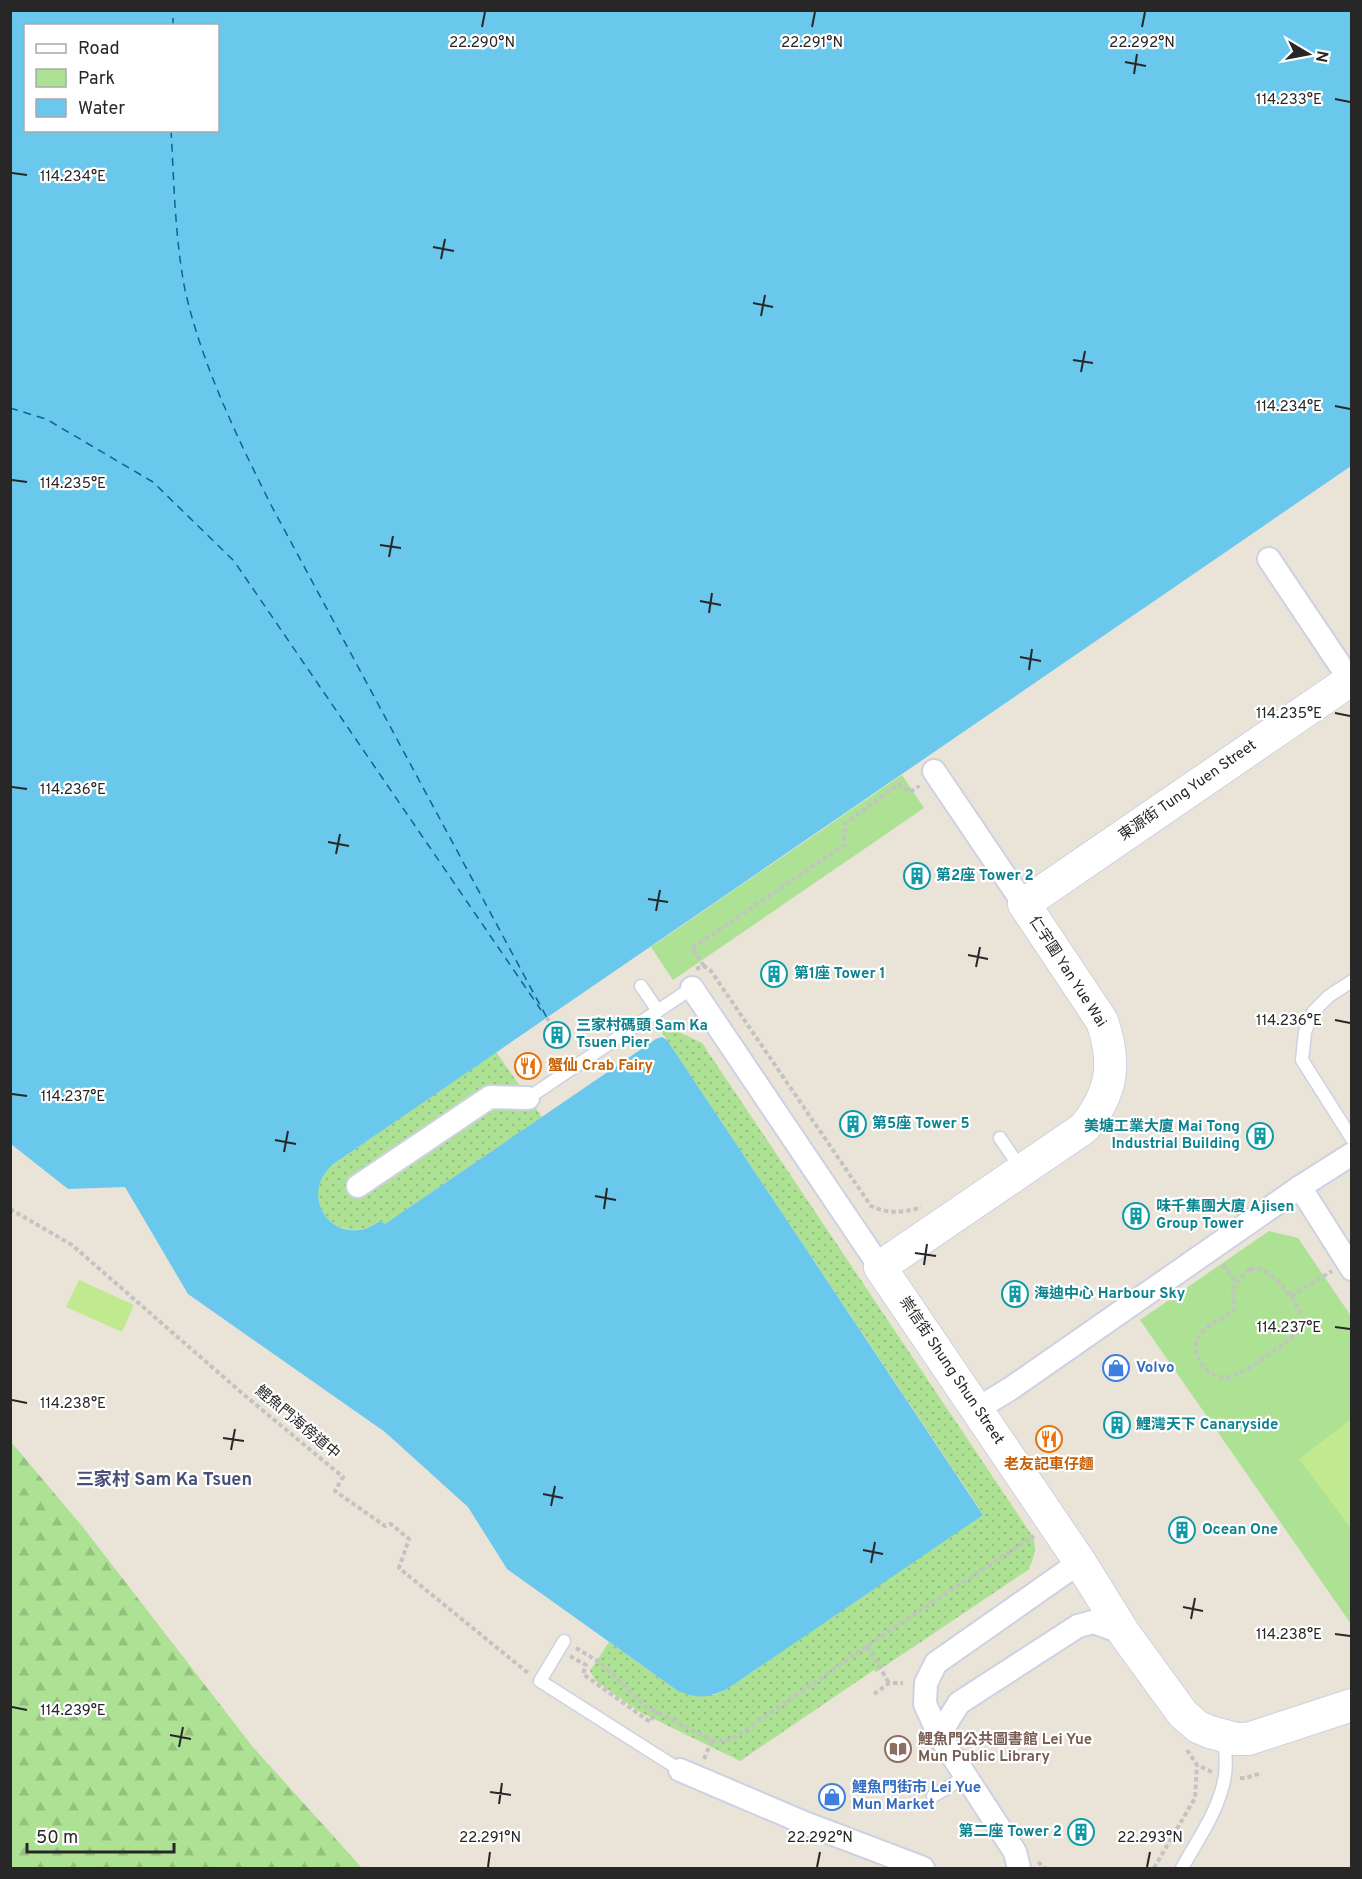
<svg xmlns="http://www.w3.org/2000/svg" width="1362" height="1879" viewBox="0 0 1362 1879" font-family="Overpass,'Noto Sans TC',sans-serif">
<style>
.forest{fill:url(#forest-firs)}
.park{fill:#ade194}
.garden{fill:url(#garden-dots)}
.pitch{fill:#c1e990}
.water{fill:#6ac8ed;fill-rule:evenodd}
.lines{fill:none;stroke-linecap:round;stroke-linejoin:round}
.ferry{stroke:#0e6395;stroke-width:1.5;stroke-dasharray:8 6;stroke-linecap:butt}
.lane-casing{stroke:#ced1e1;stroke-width:15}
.street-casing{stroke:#ced1e1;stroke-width:26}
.secondary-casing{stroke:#ced1e1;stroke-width:34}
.path{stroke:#c3c3c3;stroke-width:4;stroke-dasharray:4.5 3;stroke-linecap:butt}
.lane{stroke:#fff;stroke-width:12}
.street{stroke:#fff;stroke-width:22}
.secondary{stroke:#fff;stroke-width:32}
.ticks{fill:none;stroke:#272727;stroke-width:2}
.labels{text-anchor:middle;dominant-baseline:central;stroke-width:4.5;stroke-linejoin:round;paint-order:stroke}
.street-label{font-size:15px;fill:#272727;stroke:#fff}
.culture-label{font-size:15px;font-weight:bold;fill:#0d838f;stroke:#fff;text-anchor:start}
.food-label{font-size:15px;font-weight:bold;fill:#c56008;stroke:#fff;text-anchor:start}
.shop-label{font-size:15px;font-weight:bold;fill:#366cbe;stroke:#fff;text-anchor:start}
.education-label{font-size:15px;font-weight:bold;fill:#785e54;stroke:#fff;text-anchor:start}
.quarter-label{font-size:18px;font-weight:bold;fill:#485077;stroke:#fff}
.ticks-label{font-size:15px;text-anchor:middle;fill:#272727;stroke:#fff;stroke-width:4.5;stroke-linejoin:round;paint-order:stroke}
</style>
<defs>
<pattern id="forest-firs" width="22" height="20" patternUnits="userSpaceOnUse" patternTransform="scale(1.5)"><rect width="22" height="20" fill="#ade194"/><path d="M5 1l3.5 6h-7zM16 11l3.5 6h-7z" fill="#95c180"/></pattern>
<pattern id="garden-dots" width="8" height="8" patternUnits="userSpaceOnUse" patternTransform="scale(1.5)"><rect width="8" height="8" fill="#ade194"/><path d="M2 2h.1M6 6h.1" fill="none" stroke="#95c180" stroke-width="1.8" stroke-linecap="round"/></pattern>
</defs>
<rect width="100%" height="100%" fill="#eae3d8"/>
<polygon class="forest" points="11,1442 82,1526 252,1746 362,1868 11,1868"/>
<g class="park">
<polygon points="902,775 924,808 673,980 651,947"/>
<polygon points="1269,1231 1298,1238 1351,1316 1351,1624 1140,1320"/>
</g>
<g class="garden">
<path d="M668 1021 673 1029 702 1043 1033 1537C1037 1550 1034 1558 1028 1570L876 1672 874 1670 740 1761 640 1712 596 1681 590 1671 609 1642 678 1691 714 1695 727 1689 983 1514 659 1028Z"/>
<path d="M496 1052 542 1117 385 1224 380 1221C340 1249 298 1205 328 1168Z"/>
</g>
<g class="pitch">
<polygon points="79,1280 134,1305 122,1332 66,1307"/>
<polygon points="1351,1419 1351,1529 1299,1459"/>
</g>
<path class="water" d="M10 11H1351V466L332 1165C296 1199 337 1252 380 1221L385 1224 656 1039 662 1037 667 1040 983 1515 727 1689C707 1698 699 1699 678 1691L507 1569 468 1507 385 1432 188 1294 125 1187 68 1189 11 1144ZM26 26H218V130H26Z"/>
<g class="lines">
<g class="ferry">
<polyline points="173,26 173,10"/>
<path d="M171 130C174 182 175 239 185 290 202 365 237 437 271 505L547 1018"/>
<polyline points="10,408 46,419 153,482 234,561 541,1010"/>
</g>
<defs>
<g id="lane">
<polyline points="1352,981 1329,996 1313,1012 1305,1032 1302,1060 1352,1139"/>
<polyline points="641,986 658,1011"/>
<polyline points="528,1098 692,988"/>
<polyline points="1000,1138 1021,1169"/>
<polyline points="564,1641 540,1681 680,1770"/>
<polyline points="933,1796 965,1777"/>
<path d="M1182 1868C1198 1839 1220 1809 1225 1775 1227 1762 1225 1750 1224 1737"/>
</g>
<g id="street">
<polyline points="1269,559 1350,680"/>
<polyline points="934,771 1024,904"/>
<polyline points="692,988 880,1267"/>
<polyline points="358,1186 490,1097 528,1098"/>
<polyline points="1300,1187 1352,1269"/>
<polyline points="977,1409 1010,1389 1300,1187 1352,1154"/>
<polyline points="939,1735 959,1703 1078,1626 1093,1622 1124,1633"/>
<polyline points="680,1770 807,1824 923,1868"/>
<polyline points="1019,1868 1015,1852 939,1735 925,1704 926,1683 936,1663 1080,1562"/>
</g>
<path id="secondary" d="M1352 679 1024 904 1102 1021C1117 1064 1112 1093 1084 1128L880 1267 1080 1562 1124 1633 1183 1714 1198 1727 1210 1732 1236 1739H1248L1352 1705"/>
</defs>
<use href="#lane" class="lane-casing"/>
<use href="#street" class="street-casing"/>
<use href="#secondary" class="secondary-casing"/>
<g class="path">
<polyline points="704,966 692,948 844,845 845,824 899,784 910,792 918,787 919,788"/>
<path d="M696 969 704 966 711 971 871 1206C888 1214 904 1213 921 1207"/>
<polyline points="547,1018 549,1021"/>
<polyline points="10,1209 72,1245 243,1394 343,1477 335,1491 385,1526 391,1524 409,1539 399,1568 528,1673"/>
<polyline points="1223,1265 1236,1282"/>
<path d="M1250 1269C1253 1269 1257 1268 1260 1269 1274 1273 1299 1303 1302 1318 1304 1323 1301 1327 1299 1332 1282 1344 1248 1373 1228 1377 1208 1380 1188 1354 1199 1336 1206 1324 1222 1320 1233 1311 1235 1305 1233 1301 1233 1295 1233 1282 1241 1277 1250 1269Z"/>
<polyline points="1291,1296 1332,1271"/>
<polyline points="867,1646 889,1683"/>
<polyline points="576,1648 601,1663 645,1706 714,1741 731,1740 902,1622 1034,1536"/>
<polyline points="570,1656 586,1665 583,1674 650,1722 656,1711"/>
<polyline points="874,1694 889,1683 903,1683"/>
<polyline points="1187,1750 1197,1765 1212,1772"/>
<polyline points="704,1759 712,1740"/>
<polyline points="1240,1778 1245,1778 1262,1773"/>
<polyline points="1038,1862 1045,1868"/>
<polyline points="1154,1868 1195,1798 1197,1765"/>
</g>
<use href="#lane" class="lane"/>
<use href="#street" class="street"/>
<use href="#secondary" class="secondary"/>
</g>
<path class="ticks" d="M482 27 485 12M812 27 815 12M1142 27 1145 12M1125 62 1146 66M1134 74 1137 54M1335 99 1350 102M12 173 27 175M433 247 454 251M441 259 445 239M753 303 773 307M761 316 765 295M1073 360 1093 363M1081 372 1085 351M1335 406 1350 409M12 480 27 482M380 545 401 548M389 557 393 536M700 601 721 605M709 613 712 593M1020 657 1041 661M1029 670 1032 649M1335 713 1350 716M12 787 27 789M328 842 349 846M336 854 340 834M648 899 668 902M656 911 660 890M968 955 988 959M976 967 980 947M1335 1020 1350 1023M12 1094 27 1096M275 1140 296 1144M284 1152 288 1131M595 1196 616 1200M604 1209 607 1188M915 1253 936 1256M924 1265 927 1244M1335 1327 1350 1329M12 1400 27 1403M223 1438 244 1441M231 1450 235 1429M543 1494 563 1498M551 1506 555 1486M863 1550 883 1554M871 1563 875 1542M1183 1607 1203 1611M1191 1619 1195 1598M1335 1634 1350 1636M12 1707 27 1710M170 1735 191 1739M179 1747 183 1727M490 1792 511 1795M499 1804 502 1783M488 1867 490 1852M817 1867 820 1852M1147 1867 1150 1852"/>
<defs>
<symbol id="building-ring" viewBox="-11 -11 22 22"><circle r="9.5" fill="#fff" stroke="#0f9aa8" stroke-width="1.5"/><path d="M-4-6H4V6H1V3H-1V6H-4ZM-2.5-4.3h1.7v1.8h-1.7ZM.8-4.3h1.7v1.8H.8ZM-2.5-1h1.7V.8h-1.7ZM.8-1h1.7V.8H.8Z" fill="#0f9aa8"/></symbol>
<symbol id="restaurant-ring" viewBox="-11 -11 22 22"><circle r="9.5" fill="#fff" stroke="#e8710a" stroke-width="1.5"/><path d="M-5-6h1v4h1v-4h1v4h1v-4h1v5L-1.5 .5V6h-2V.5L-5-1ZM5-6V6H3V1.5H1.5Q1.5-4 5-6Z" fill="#e8710a"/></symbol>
<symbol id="shop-ring" viewBox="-11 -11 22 22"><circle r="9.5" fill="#fff" stroke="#3f7fe0" stroke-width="1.5"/><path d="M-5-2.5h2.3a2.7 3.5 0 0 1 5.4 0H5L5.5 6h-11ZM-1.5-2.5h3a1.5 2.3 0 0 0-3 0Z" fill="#3f7fe0"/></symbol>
<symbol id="library-ring" viewBox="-11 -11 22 22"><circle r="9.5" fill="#fff" stroke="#8d6e63" stroke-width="1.5"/><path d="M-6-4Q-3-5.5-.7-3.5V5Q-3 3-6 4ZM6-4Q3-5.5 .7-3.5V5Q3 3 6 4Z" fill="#8d6e63"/></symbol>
</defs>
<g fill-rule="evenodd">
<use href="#building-ring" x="902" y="861" width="30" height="30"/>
<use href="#building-ring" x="759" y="959" width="30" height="30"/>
<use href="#building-ring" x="542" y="1020" width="30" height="30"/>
<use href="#restaurant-ring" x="513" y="1051" width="30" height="30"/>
<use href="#building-ring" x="838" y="1109" width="30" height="30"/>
<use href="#building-ring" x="1245" y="1121" width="30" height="30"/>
<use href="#building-ring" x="1121" y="1201" width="30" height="30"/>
<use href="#building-ring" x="1000" y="1279" width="30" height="30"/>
<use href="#shop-ring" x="1101" y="1353" width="30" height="30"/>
<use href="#building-ring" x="1102" y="1410" width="30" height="30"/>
<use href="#restaurant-ring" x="1034" y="1424" width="30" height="30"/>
<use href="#building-ring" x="1167" y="1515" width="30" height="30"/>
<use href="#library-ring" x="883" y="1734" width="30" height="30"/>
<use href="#shop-ring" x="817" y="1782" width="30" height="30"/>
<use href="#building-ring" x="1066" y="1817" width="30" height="30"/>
</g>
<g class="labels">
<g class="street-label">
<text transform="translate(1188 791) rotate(-35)">東源街 Tung Yuen Street</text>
<text transform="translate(1067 972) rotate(57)">仁宇圍 Yan Yue Wai</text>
<text transform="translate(951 1371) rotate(56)">崇信街 Shung Shun Street</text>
<text transform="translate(297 1423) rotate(40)">鯉魚門海傍道中</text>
</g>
<g class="culture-label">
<text x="936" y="876">第2座 Tower 2</text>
<text x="794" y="974">第1座 Tower 1</text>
<text x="576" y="1026">三家村碼頭 Sam Ka<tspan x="576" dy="17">Tsuen Pier</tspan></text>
<text x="872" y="1124">第5座 Tower 5</text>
<text x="1240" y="1127" text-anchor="end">美塘工業大廈 Mai Tong<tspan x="1240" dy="17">Industrial Building</tspan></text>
<text x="1156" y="1207">味千集團大廈 Ajisen<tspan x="1156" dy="17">Group Tower</tspan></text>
<text x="1034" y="1294">海迪中心 Harbour Sky</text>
<text x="1136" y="1425">鯉灣天下 Canaryside</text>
<text x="1202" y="1530">Ocean One</text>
<text x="1062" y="1832" text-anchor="end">第二座 Tower 2</text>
</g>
<g class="food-label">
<text x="548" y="1066">蟹仙 Crab Fairy</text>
<text x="1049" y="1465" text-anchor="middle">老友記車仔麵</text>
</g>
<g class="shop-label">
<text x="1136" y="1368">Volvo</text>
<text x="852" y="1788">鯉魚門街市 Lei Yue<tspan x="852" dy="17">Mun Market</tspan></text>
</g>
<g class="education-label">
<text x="918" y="1740">鯉魚門公共圖書館 Lei Yue<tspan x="918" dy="17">Mun Public Library</tspan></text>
</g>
<g class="quarter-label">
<text x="164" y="1480">三家村 Sam Ka Tsuen</text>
</g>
</g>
<g class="ticks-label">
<text x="482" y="47">22.290°N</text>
<text x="812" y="47">22.291°N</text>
<text x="1142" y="47">22.292°N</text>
<text x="1289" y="104">114.233°E</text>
<text x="73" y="181">114.234°E</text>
<text x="1289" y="411">114.234°E</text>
<text x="73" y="488">114.235°E</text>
<text x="1289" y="718">114.235°E</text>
<text x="73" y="794">114.236°E</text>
<text x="1289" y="1025">114.236°E</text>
<text x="73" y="1101">114.237°E</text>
<text x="1289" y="1332">114.237°E</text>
<text x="73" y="1408">114.238°E</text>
<text x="1289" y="1639">114.238°E</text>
<text x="73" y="1715">114.239°E</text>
<text x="490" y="1842">22.291°N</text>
<text x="820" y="1842">22.292°N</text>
<text x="1150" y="1842">22.293°N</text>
</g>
<rect width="1362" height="1879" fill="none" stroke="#272727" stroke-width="24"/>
<rect x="24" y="24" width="195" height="108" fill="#ffffff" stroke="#a9a9a9" stroke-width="1.5"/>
<rect x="36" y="44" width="30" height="9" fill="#ffffff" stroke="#a9a9a9" stroke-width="1.5"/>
<text x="78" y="54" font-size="18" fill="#272727">Road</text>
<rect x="36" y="69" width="30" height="18" fill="#ade194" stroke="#a9a9a9" stroke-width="1.5"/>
<text x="78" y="84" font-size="18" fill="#272727">Park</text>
<rect x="36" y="99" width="30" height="18" fill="#6ac8ed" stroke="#a9a9a9" stroke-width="1.5"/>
<text x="78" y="114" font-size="18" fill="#272727">Water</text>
<g transform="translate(1308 54) rotate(100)" stroke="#ffffff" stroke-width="4.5" paint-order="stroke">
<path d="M0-4.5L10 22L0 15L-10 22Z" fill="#272727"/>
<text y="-9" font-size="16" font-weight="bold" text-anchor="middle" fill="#272727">N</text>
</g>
<path d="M27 1843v9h147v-9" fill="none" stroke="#272727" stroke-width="3"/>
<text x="36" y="1843" font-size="18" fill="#272727" stroke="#ffffff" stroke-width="4.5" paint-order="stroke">50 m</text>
</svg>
